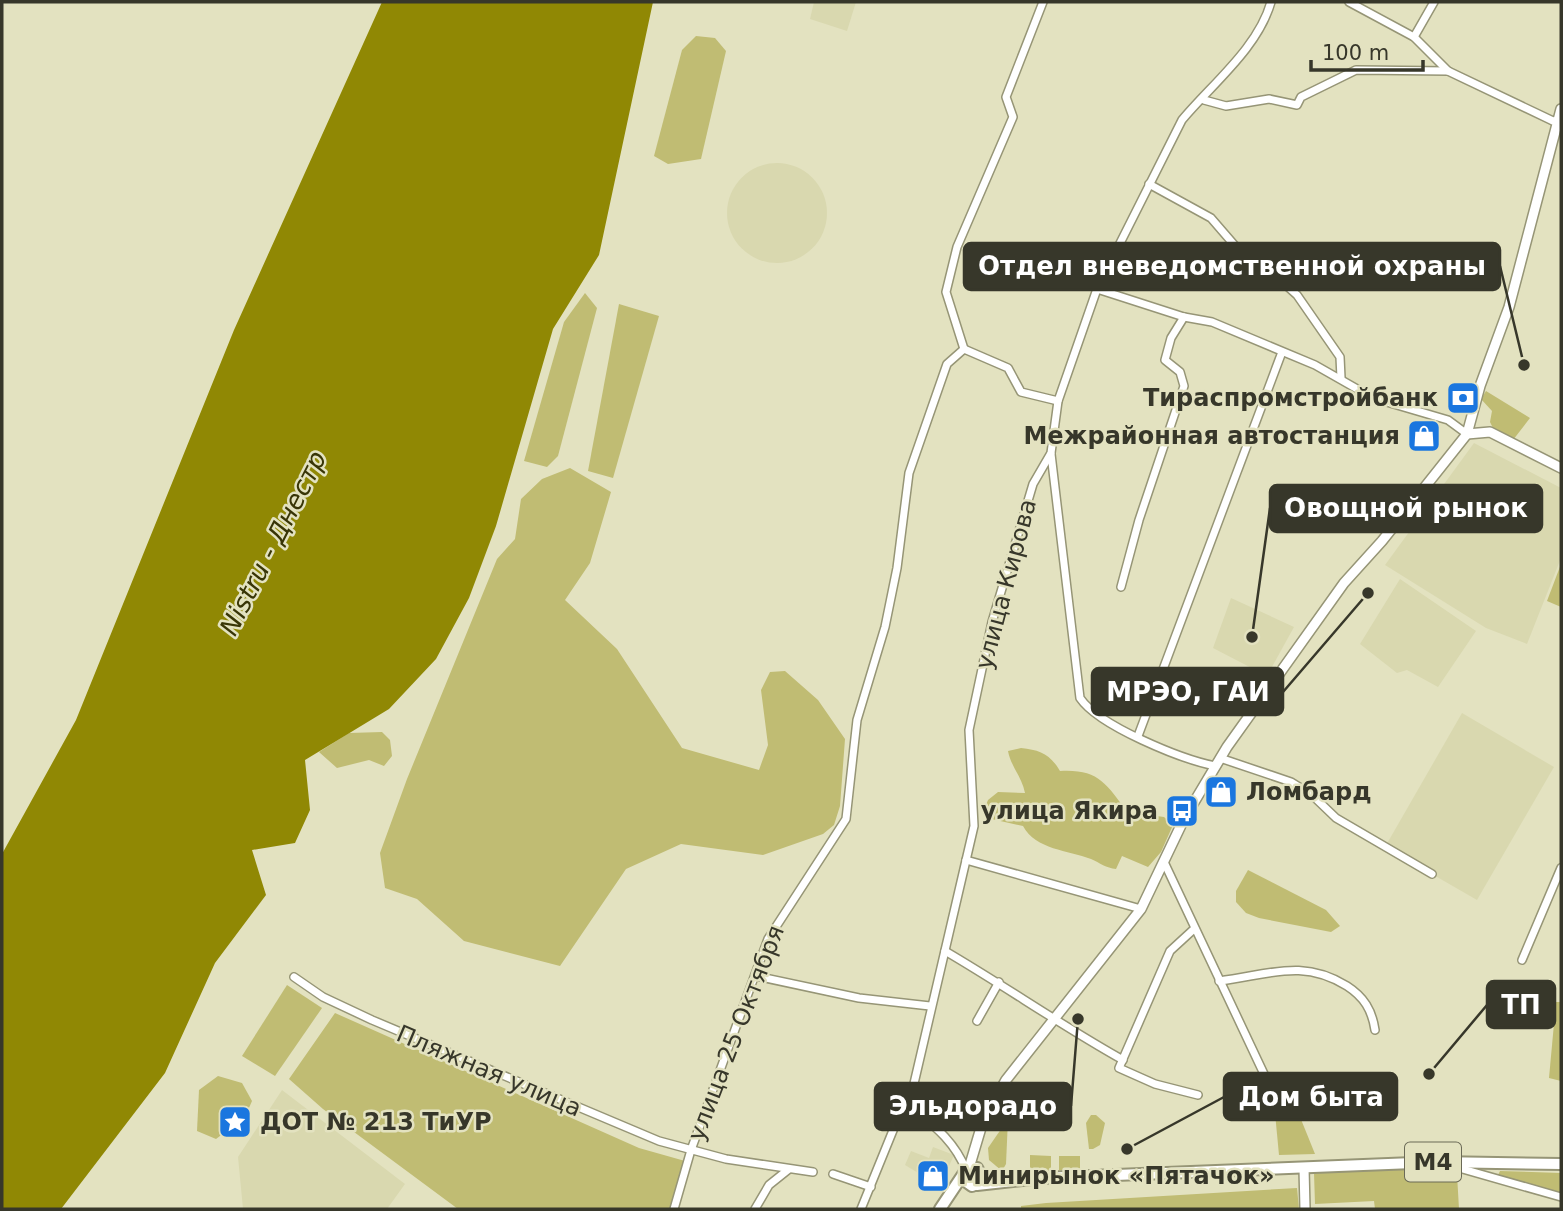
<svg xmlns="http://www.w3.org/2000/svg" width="1563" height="1211" viewBox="0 0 1563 1211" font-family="'DejaVu Sans',sans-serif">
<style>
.built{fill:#d9d8af}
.green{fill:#c0bc73}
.water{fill:#908804}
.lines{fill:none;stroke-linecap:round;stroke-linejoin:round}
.minor-casing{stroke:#969576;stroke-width:10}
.tertiary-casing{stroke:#969576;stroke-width:12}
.trunk-casing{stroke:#969576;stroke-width:14}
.minor{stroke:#fff;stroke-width:7}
.tertiary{stroke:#fff;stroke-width:9}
.trunk{stroke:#fff;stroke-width:10}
.labels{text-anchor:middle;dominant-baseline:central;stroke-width:5;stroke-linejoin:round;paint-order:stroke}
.shield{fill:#e3e2c0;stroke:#6b6a57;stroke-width:2}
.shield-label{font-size:23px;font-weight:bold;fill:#37372a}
.poi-label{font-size:24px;font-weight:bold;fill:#37372a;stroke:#e3e2c0;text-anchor:end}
.street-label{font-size:24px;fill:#37372a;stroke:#e3e2c0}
.water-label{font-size:26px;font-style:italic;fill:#383506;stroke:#e3e2c0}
.leader{fill:none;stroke:#37372a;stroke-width:2.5}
.callout-dot{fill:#37372a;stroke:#e3e2c0;stroke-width:2.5}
.callout{fill:#37372a;stroke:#37372a;stroke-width:2.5}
.callout-label{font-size:26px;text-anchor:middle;font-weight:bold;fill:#fff}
</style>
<rect width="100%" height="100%" fill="#e3e2c0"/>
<g class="built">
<polygon points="814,2 856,2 847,31 810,19"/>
<circle cx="777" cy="213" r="50"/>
<polygon points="1474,443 1561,488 1561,558 1527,644 1486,628 1385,565"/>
<polygon points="1400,579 1476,631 1438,687 1407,670 1397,673 1360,644"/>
<polygon points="1231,598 1294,627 1267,676 1213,648"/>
<polygon points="1462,713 1554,767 1477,900 1385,847"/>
<polygon points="282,1090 405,1184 387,1209 243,1209 238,1157"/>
<polygon points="933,1147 954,1155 940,1186 905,1165 911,1151 929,1158"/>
</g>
<g class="green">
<polygon points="696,36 715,38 726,51 701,159 668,164 654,156 682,50"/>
<polygon points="585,293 597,308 558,456 547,467 524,461 564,322"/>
<polygon points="619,304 659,316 613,478 588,471"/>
<polygon points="1486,391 1530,418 1513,440 1493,428 1490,422 1492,411 1481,399"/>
<polygon points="570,468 611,492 590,563 565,600 617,649 682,748 759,770 768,745 761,690 770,672 785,671 818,700 845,739 840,806 834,825 823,834 763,855 681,844 626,869 560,966 464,941 417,899 385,888 380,853 407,779 497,559 515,539 521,499 542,479"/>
<polygon points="1561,564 1561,607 1547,601"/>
<polygon points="382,732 390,740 392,756 384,766 369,760 337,768 319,752 349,733"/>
<path d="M1021 748C1040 750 1050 754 1060 771 1098 769 1106 783 1127 812L1164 817 1173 825 1161 852 1148 867 1122 856 1116 869C1106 868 1100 863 1091 859 1068 850 1036 850 1023 826L987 818 983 812 988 800 998 792 1025 793C1022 777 1011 767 1008 751Z"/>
<polygon points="1248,870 1326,910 1340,926 1331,932 1259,918 1246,913 1236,902 1236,891"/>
<polygon points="287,985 322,1008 275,1076 242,1056"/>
<polygon points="1556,1002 1561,1002 1561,1081 1549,1078"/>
<polygon points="335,1013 639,1148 685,1161 671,1209 458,1209 323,1109 289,1079"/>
<polygon points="218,1076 242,1083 252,1101 245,1117 216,1139 197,1131 199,1090"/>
<polygon points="1296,1107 1315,1154 1279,1155 1275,1113"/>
<polygon points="1091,1115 1096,1115 1105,1123 1100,1145 1093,1149 1089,1149 1086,1123"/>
<polygon points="1008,1119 1006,1164 1002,1171 989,1160 988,1148"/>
<polygon points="1030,1155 1051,1156 1051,1171 1030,1171"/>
<rect x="1059" y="1156" width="21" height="14"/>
<polygon points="1437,1167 1457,1174 1459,1209 1375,1209 1374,1201 1315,1204 1314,1173"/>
<polygon points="1500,1171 1561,1173 1561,1199 1497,1177"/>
<polygon points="1297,1188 1299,1209 1021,1209 1021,1206 1046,1203"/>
</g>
<polygon class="water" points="382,2 653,2 599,255 553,329 496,526 469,598 436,659 389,709 305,760 310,810 295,843 252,850 266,895 215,963 165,1073 61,1209 2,1209 2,854 76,720 234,330"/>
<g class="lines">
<defs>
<g id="minor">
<polyline points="1349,2 1414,37 1448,71 1553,121 1561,120"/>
<polyline points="1414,37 1434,2"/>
<polyline points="1204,100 1226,106 1269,99 1297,105 1301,97 1356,70 1448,71"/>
<polyline points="1149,184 1211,218 1243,255 1269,270 1297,295 1340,357 1341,378"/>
<polyline points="1097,289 1184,317 1212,322 1315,365 1373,398 1448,420 1467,434"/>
<polyline points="964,349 946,292 957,247 1013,117 1006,97 1043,2"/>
<path d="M1051 454 1080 698C1099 726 1181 759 1215 766"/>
<polyline points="1121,587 1139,520 1184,386 1180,372 1165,360 1171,338 1184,317"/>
<polyline points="1138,736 1282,352"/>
<polyline points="1220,758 1291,782 1312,795 1336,818 1432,874"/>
<polyline points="966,860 1141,909"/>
<polyline points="1164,862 1281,1110"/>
<polyline points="1194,929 1170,951 1119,1068 1155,1084 1198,1095"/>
<path d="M945 951C1005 986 1062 1026 1123 1060"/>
<polyline points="1522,960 1561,868"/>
<polyline points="756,976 859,998 930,1006"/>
<polyline points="294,977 323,997 372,1020 659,1141 726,1159 813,1172"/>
<path d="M1219 981C1269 975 1302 958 1347 986 1364 997 1372 1010 1375 1030"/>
<polyline points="977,1021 999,982"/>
<polyline points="1250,1103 1267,1101 1273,1095"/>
<path d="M909 1105C933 1125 954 1140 966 1170"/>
<polyline points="1452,1166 1561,1197"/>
<polyline points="833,1174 871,1187"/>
<polyline points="674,1209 691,1150 768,939 846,819 857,720 885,627 897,568 909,473 947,364 964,349 1008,368 1021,392 1058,401"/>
<polyline points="755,1209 769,1185 789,1169"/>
<path d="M861 1209 896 1123 909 1105 974 826 969 730 992 622 1033 484 1051 453 1058 401 1097 289 1182 120C1212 84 1258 48 1271 2"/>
</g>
<g id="tertiary">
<polyline points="1467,434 1490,432 1561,468"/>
<polyline points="969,1168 983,1121 1006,1080 1141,909 1184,819 1227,747 1344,583 1382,541 1467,434 1480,386 1509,307 1561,109"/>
<polyline points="1304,1168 1305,1209"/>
</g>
<g id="trunk">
<polyline points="977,1185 1041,1178 1438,1162 1561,1164"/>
<polyline points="940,1209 966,1170 977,1168 982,1177 980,1183 972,1186 965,1181 964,1175"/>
</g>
</defs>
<use href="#minor" class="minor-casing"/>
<use href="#tertiary" class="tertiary-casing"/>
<use href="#trunk" class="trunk-casing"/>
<use href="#minor" class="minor"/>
<use href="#tertiary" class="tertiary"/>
<use href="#trunk" class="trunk"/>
</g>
<defs>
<symbol id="bank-square" viewBox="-11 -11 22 22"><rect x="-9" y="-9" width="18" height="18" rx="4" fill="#1a76df" stroke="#e3e2c0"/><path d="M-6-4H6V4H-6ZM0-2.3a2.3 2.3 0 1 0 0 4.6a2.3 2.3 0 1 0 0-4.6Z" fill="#fff"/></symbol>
<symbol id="shop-square" viewBox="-11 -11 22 22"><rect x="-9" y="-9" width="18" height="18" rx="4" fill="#1a76df" stroke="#e3e2c0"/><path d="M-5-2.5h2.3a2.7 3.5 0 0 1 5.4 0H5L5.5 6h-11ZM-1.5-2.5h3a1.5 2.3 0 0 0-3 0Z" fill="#fff"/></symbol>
<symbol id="bus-square" viewBox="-11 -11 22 22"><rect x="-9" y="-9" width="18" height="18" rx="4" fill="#1a76df" stroke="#e3e2c0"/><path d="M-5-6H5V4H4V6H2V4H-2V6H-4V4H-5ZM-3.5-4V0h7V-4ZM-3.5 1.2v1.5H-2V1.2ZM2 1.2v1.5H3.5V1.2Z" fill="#fff"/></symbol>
<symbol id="sight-square" viewBox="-11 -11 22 22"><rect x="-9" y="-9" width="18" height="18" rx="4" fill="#1a76df" stroke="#e3e2c0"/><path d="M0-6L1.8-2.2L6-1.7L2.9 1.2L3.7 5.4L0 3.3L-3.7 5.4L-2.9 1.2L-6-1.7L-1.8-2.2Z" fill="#fff"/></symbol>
</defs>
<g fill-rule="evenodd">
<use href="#bank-square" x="1444" y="379" width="38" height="38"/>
<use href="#shop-square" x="1405" y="417" width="38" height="38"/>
<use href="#shop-square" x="1202" y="773" width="38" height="38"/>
<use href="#bus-square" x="1163" y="792" width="38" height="38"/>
<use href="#sight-square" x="216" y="1103" width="38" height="38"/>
<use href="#shop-square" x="914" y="1157" width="38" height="38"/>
</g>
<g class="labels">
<rect class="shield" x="1405" y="1142.5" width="56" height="39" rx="5"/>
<g class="shield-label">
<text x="1433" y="1162">M4</text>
</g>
<g class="poi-label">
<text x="1438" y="398">Тираспромстройбанк</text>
<text x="1400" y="436">Межрайонная автостанция</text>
<text x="1246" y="792" text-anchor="start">Ломбард</text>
<text x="1158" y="811">улица Якира</text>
<text x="260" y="1122" text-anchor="start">ДОТ № 213 ТиУР</text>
<text x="958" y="1176" text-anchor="start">Минирынок «Пятачок»</text>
</g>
<g class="street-label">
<text transform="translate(1006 584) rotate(-75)">улица Кирова</text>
<text transform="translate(736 1033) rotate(-69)">улица 25 Октября</text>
<text transform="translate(489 1071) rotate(23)">Пляжная улица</text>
</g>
<g class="water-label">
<text transform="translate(273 543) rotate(-63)">Nistru - Днестр</text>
</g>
</g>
<path class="leader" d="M1524 365L1500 266M1252 637L1270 508M1368 593L1283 692M1429 1074L1487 1005M1127 1149L1224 1097M1078 1019L1071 1106"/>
<g class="callout-dot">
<circle cx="1524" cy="365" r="7"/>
<circle cx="1252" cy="637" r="7"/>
<circle cx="1368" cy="593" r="7"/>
<circle cx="1429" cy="1074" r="7"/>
<circle cx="1127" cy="1149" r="7"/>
<circle cx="1078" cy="1019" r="7"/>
</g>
<g class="callout">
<rect x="964" y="243" width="536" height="47" rx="7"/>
<rect x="1270" y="485" width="272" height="47" rx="7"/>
<rect x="1092" y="668" width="191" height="47" rx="7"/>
<rect x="1487" y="981" width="68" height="47" rx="7"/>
<rect x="1224" y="1073" width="173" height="47" rx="7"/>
<rect x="875" y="1083" width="196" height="47" rx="7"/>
</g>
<g class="callout-label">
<text x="1232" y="275">Отдел вневедомственной охраны</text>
<text x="1406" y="517">Овощной рынок</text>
<text x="1188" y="701">МРЭО, ГАИ</text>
<text x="1521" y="1014">ТП</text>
<text x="1311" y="1106">Дом быта</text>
<text x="973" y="1115">Эльдорадо</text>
</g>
<rect width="1563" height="1211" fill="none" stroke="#37372a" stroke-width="7"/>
<path d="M1311 60v10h112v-10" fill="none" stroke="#37372a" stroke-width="3.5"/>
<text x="1322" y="60" font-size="21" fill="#37372a" stroke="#e3e2c0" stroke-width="5" paint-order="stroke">100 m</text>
</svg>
